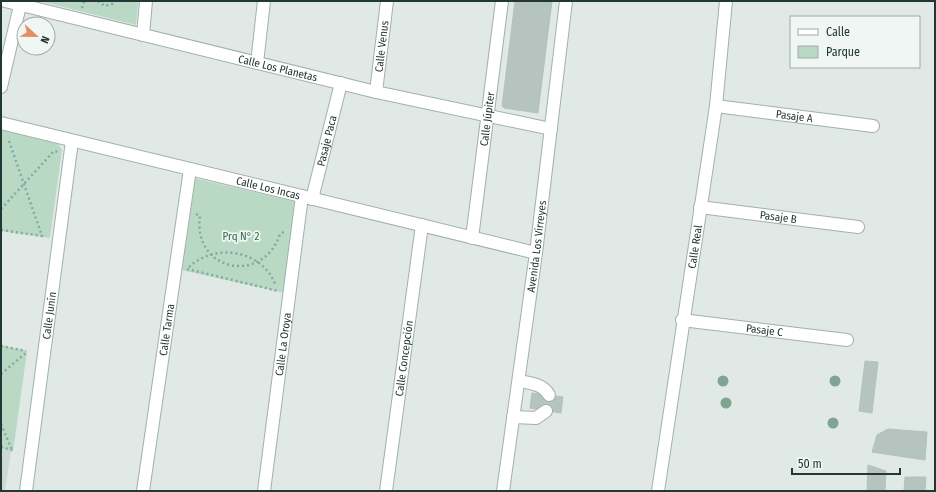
<svg xmlns="http://www.w3.org/2000/svg" width="936" height="492" viewBox="0 0 936 492" font-family="'Fira Sans Condensed',sans-serif">
<style>
.built{fill:#ced9d5}
.green{fill:#bad9c5}
.building{fill:#b5c4bf;stroke:#b3c2bd}
.lines{fill:none;stroke-linecap:round;stroke-linejoin:round}
.minor-tunnel{stroke:#bac6c2;stroke-width:12;stroke-dasharray:12 6;stroke-linecap:butt}
.minor-casing{stroke:#a3b0ad;stroke-width:14}
.path{stroke:#83aaa1;stroke-width:2.5;stroke-dasharray:2 3;stroke-linecap:butt}
.minor{stroke:#fff;stroke-width:12}
.tree{fill:#7fa491}
.labels{text-anchor:middle;dominant-baseline:central;stroke-width:3.5;stroke-linejoin:round;paint-order:stroke}
.street-label{font-size:11px;fill:#223834;stroke:#f0f6f4}
.park-label{font-size:11px;fill:#306b4c;stroke:#f0f6f4}
</style>
<rect width="100%" height="100%" fill="#e0e9e6"/>
<polygon class="built" points="1,448 11,451 5,491 1,491"/>
<g class="green">
<polygon points="39,1 138,1 136,25"/>
<polygon points="1,129 58,144 62,150 50,238 1,231"/>
<polygon points="194,178 296,202 284,293 181,270"/>
<polygon points="1,345 27,351 13,452 1,448"/>
</g>
<g class="building">
<polygon points="515,1 552,1 538,113 504,108 502,106"/>
<polygon points="865,361 878,362 872,413 859,411"/>
<polygon points="532,393 563,397 561,413 530,408"/>
<polygon points="888,429 927,432 925,460 872,452 877,435"/>
<polygon points="868,465 886,471 885,491 867,491"/>
<polygon points="905,477 926,477 925,491 904,491"/>
</g>
<g class="lines">
<polyline class="minor-tunnel" points="546,411 549,395"/>
<defs>
<g id="minor">
<path id="s1" d="M5 1 376 92 551 129"/>
<polyline points="143,35 146,1"/>
<polyline points="257,63 264,1"/>
<polyline points="1,87 21,1"/>
<path id="s2" d="M376 92 387 1"/>
<path id="s3" d="M716 106 873 126"/>
<path id="s4" d="M1 123 536 253"/>
<path id="s5" d="M312 199 341 83"/>
<path id="s6" d="M700 207 858 227"/>
<path id="s7" d="M472 238 502 1"/>
<path id="s8" d="M682 320 847 340"/>
<path d="M519 381C530 383 543 384 549 395"/>
<polyline points="513,417 536,418 546,411"/>
<path id="s9" d="M26 491 72 141"/>
<path id="s10" d="M143 491 190 169"/>
<path id="s11" d="M264 491 302 196"/>
<path id="s12" d="M386 491 422 225"/>
<path id="s13" d="M503 491 536 253 566 1"/>
<path id="s14" d="M658 491 716 106 726 1"/>
</g>
</defs>
<use href="#minor" class="minor-casing"/>
<g class="path">
<polyline points="98,1 105,6 112,4 115,1"/>
<polyline points="82,8 84,1"/>
<polyline points="1,209 54,151 59,152"/>
<path d="M196 214 200 216C192 271 263 286 280 234L284 232"/>
<polyline points="1,230 42,236 8,138"/>
<path d="M189 267C216 242 263 250 276 286"/>
<polyline points="187,269 278,291"/>
<polyline points="1,346 26,351"/>
<polyline points="1,374 27,352"/>
<polyline points="1,424 12,450"/>
<polyline points="1,447 12,450"/>
</g>
<use href="#minor" class="minor"/>
</g>
<g class="tree">
<circle cx="723" cy="381" r="5.5"/>
<circle cx="835" cy="381" r="5.5"/>
<circle cx="726" cy="403" r="5.5"/>
<circle cx="833" cy="423" r="5.5"/>
</g>
<g class="labels">
<g class="street-label">
<text stroke="none"><textPath href="#s2" startOffset="46">Calle Venus</textPath></text>
<text stroke="none"><textPath href="#s1" startOffset="281">Calle Los Planetas</textPath></text>
<text stroke="none"><textPath href="#s3" startOffset="79">Pasaje A</textPath></text>
<text stroke="none"><textPath href="#s7" startOffset="120">Calle Júpiter</textPath></text>
<text stroke="none"><textPath href="#s5" startOffset="60">Pasaje Paca</textPath></text>
<text stroke="none"><textPath href="#s4" startOffset="275">Calle Los Incas</textPath></text>
<text stroke="none"><textPath href="#s6" startOffset="79">Pasaje B</textPath></text>
<text stroke="none"><textPath href="#s13" startOffset="247">Avenida Los Virreyes</textPath></text>
<text stroke="none"><textPath href="#s14" startOffset="247">Calle Real</textPath></text>
<text stroke="none"><textPath href="#s9" startOffset="177">Calle Junín</textPath></text>
<text stroke="none"><textPath href="#s10" startOffset="163">Calle Tarma</textPath></text>
<text stroke="none"><textPath href="#s8" startOffset="83">Pasaje C</textPath></text>
<text stroke="none"><textPath href="#s11" startOffset="148">Calle La Oroya</textPath></text>
<text stroke="none"><textPath href="#s12" startOffset="134">Calle Concepción</textPath></text>
</g>
<g class="park-label">
<text x="241" y="236">Prq N° 2</text>
</g>
</g>
<rect width="936" height="492" fill="none" stroke="#223834" stroke-width="4"/>
<rect x="790" y="16" width="130" height="52" fill="#f0f6f4" stroke="#9eaaa7"/>
<rect x="798" y="29" width="20" height="6" fill="#ffffff" stroke="#9eaaa7"/>
<text x="826" y="36" font-size="12" fill="#223834">Calle</text>
<rect x="798" y="46" width="20" height="12" fill="#bad9c5" stroke="#9eaaa7"/>
<text x="826" y="56" font-size="12" fill="#223834">Parque</text>
<g transform="translate(36 36) rotate(112)"><circle r="19" fill="#f0f6f4" stroke="#9eaaa7"/>
<path d="M0-3L7 15L0 10L-7 15Z" fill="#e58e62"/>
<text y="-6" font-size="11" font-weight="bold" text-anchor="middle" fill="#223834">N</text>
</g>
<path d="M792 468v6h108v-6" fill="none" stroke="#223834" stroke-width="2"/>
<text x="798" y="468" font-size="12" fill="#223834" stroke="#f0f6f4" stroke-width="3" paint-order="stroke">50 m</text>
</svg>
